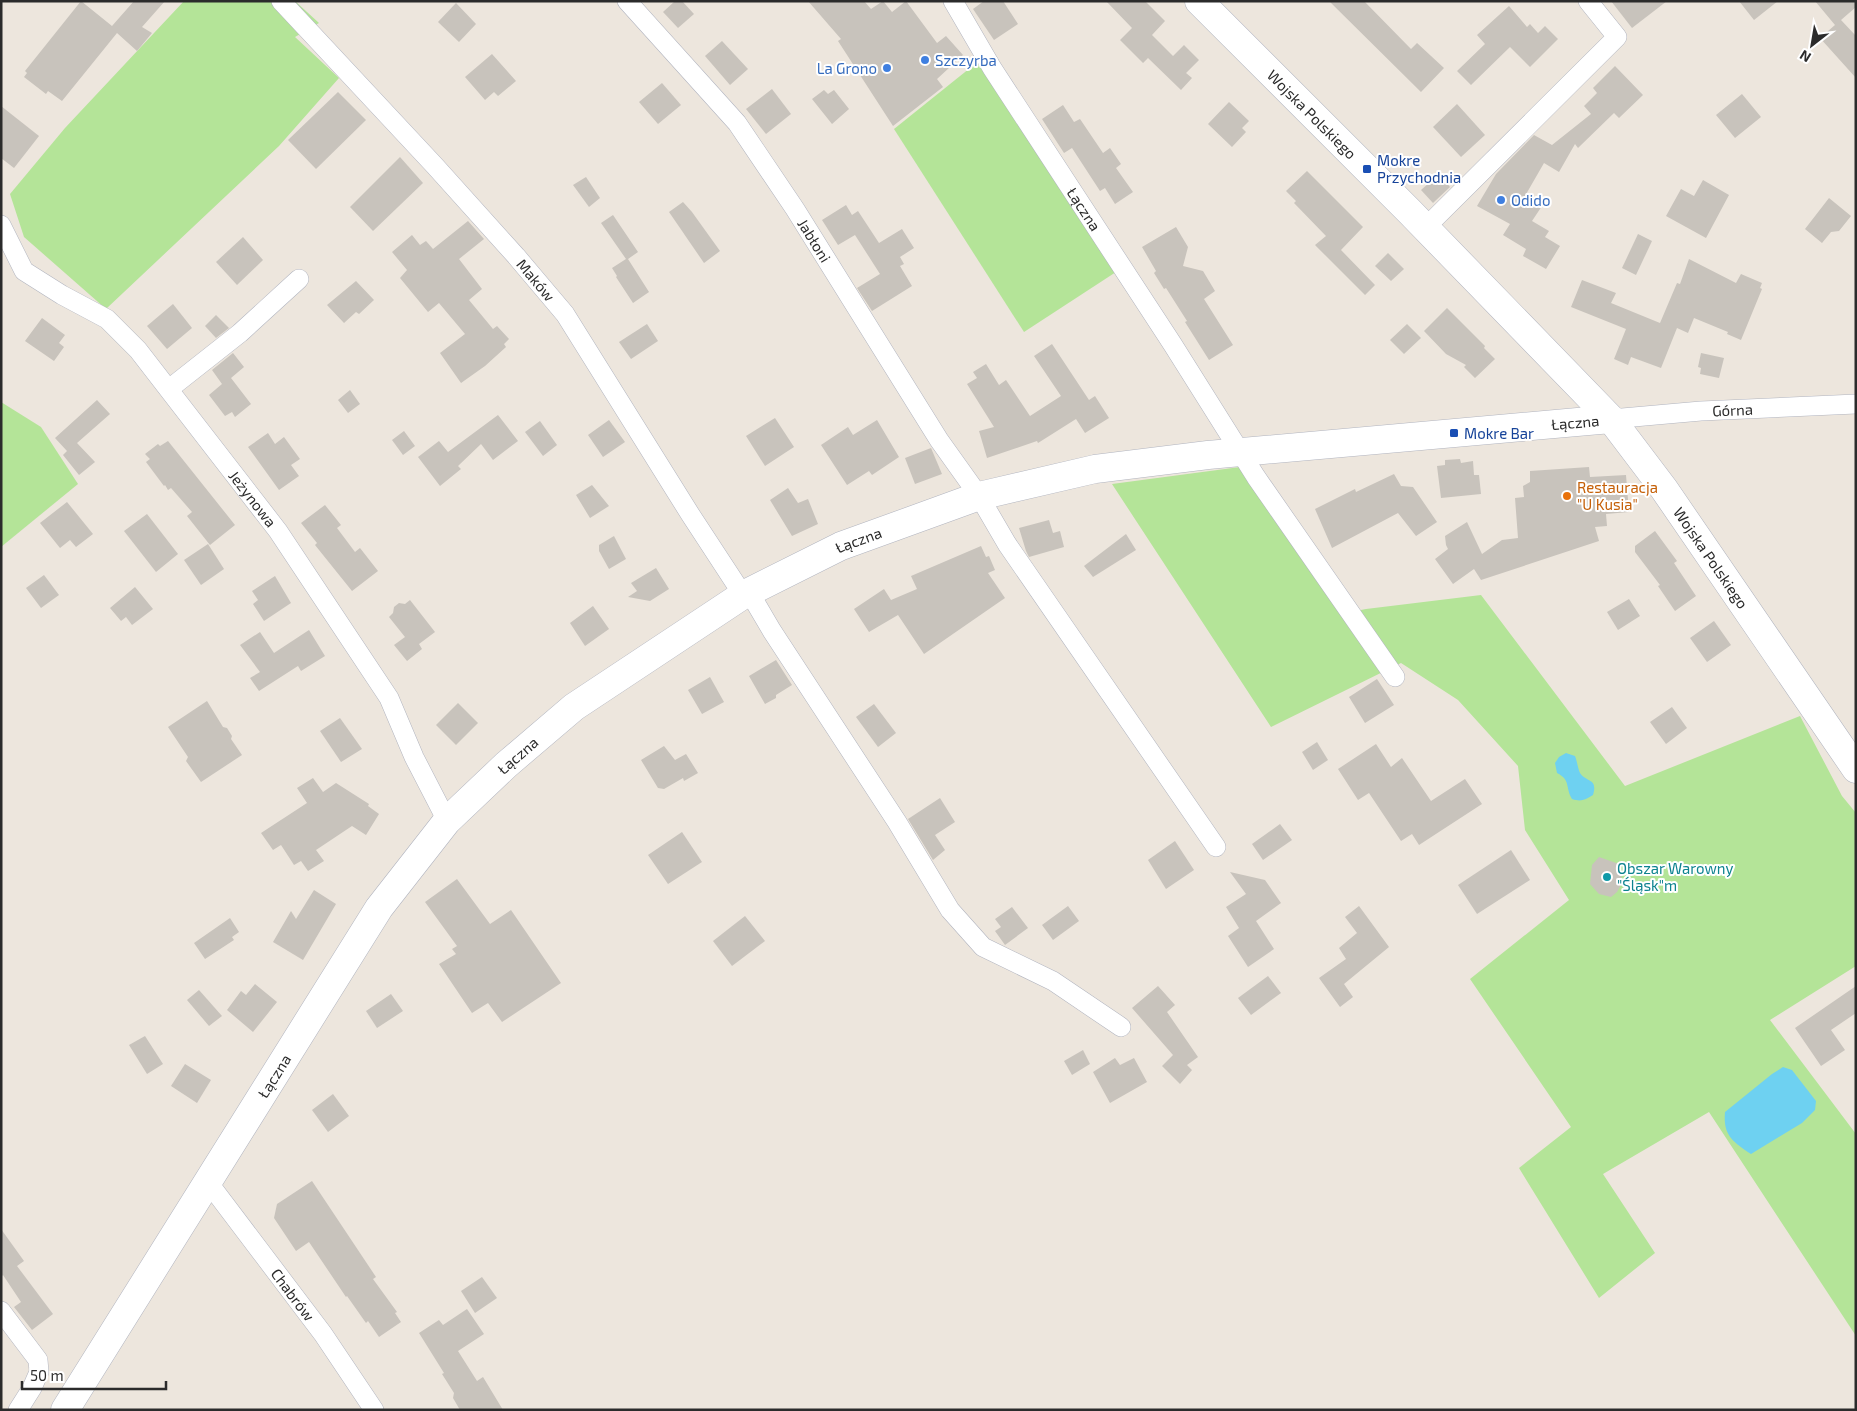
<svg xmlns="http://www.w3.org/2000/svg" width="1857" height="1411" viewBox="0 0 1857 1411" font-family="'Exo 2',sans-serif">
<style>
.green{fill:#b4e498}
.water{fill:#6ed1f1}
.building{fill:#c8c3bc}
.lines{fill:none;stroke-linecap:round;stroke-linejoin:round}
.street-casing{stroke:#b1b4bf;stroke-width:20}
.secondary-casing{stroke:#b1b4bf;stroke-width:29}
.street{stroke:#fff;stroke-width:19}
.secondary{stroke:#fff;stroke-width:28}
.shop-dot{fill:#3f7fe0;stroke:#fff;stroke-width:2}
.transit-dot{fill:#1a4fb4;stroke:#fff;stroke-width:2}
.food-dot{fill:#e8710a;stroke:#fff;stroke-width:2}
.culture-dot{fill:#0f9aa8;stroke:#fff;stroke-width:2}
.labels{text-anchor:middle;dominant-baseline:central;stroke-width:4;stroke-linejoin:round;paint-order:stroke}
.shop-label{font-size:15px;fill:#366cbe;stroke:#fff;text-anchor:start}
.street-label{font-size:15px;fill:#2b2b2b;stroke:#fff}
.transit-label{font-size:15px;fill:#164399;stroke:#fff;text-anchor:start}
.food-label{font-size:15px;fill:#c56008;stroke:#fff;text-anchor:start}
.culture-label{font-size:15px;fill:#0d838f;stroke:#fff;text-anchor:start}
</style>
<rect width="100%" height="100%" fill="#ede6dd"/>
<g class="green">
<polygon points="184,1 295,1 319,23 295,37 339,78 279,146 106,309 24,237 10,194 65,128"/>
<polygon points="980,60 1116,272 1024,332 894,129"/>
<polygon points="1,402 41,427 78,484 1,547"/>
<polygon points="1240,467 1340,614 1366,609 1481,595 1625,786 1800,716 1842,796 1856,813 1856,966 1770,1020 1856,1134 1856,1336 1709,1112 1603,1174 1655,1253 1599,1298 1519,1168 1571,1127 1470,979 1569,900 1525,830 1518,766 1458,700 1401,663 1271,727 1112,484"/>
</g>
<g class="water">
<path d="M1566 753 1575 756C1577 761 1578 769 1580 773 1587 783 1598 778 1593 795 1585 800 1581 802 1572 799 1565 787 1571 780 1557 773L1555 763 1559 757Z"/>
<path d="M1783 1067 1792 1070 1816 1101 1815 1110 1802 1123 1751 1154C1732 1141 1723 1135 1725 1112L1772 1074Z"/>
</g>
<g class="building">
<polygon points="81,1 112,26 134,1 165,1 142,27 152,33 137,51 117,33 62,101 48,91 46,94 24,77 27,73 25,71"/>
<polygon points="675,1 682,1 694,14 678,28 663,12"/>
<polygon points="808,1 864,1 871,9 883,1 892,12 906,1 937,43 946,36 963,55 937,79 943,87 893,126 838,41 841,39"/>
<polygon points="984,1 1003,1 1018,24 994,40 973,9"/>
<polygon points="1106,1 1145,1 1165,21 1152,35 1173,56 1184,45 1199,60 1186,73 1192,78 1181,90 1148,58 1143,63 1120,40 1132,28"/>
<polygon points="1329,1 1364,1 1411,49 1417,43 1444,68 1421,92"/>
<polygon points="1611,1 1667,1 1632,28"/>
<polygon points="1739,1 1778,1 1754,20"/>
<polygon points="1815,1 1856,1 1856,7 1841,20 1856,36 1856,78 1820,38 1835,25"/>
<polygon points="456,3 476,24 459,42 438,22"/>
<polygon points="1509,6 1527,27 1530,24 1538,33 1545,26 1558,39 1530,67 1510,47 1471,85 1457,71 1485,44 1477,35"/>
<polygon points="722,41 748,69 730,85 705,56"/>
<polygon points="492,54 516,81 498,96 494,92 485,100 465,77"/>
<polygon points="1615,66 1643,95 1619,118 1614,113 1578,148 1575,144 1559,172 1544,163 1525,196 1542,206 1532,221 1549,231 1545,237 1560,246 1546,269 1523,256 1526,249 1503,235 1510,224 1477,206 1496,174 1534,135 1552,145 1591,114 1584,106 1597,93 1593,88"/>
<polygon points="662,83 681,105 658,124 639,102"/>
<polygon points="772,89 791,114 766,134 746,109"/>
<polygon points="824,90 828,94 834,90 849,109 832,124 812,99"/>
<polygon points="338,92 366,120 316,169 288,140"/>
<polygon points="1742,94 1761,117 1735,138 1716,115"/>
<polygon points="1229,102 1249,121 1242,128 1246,132 1232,147 1208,124"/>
<polygon points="1457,104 1485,135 1461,157 1433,127"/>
<polygon points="1063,105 1074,122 1080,119 1103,153 1110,148 1121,164 1116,168 1133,192 1115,204 1105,188 1100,191 1072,148 1064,153 1042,119"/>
<polygon points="1,106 39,136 14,168 1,158"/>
<polygon points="400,157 423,183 373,231 350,207"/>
<polygon points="1307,171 1363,227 1341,250 1375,285 1365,295 1315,245 1326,236 1294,203 1296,201 1286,191"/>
<polygon points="1439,174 1450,187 1433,203 1421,190"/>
<polygon points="586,177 600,198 589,207 573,185"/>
<polygon points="1703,180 1729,195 1706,238 1666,216 1681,189 1694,196"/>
<polygon points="1829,198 1851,216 1839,231 1831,232 1822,243 1805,229"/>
<polygon points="683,202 692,212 720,251 704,263 669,212"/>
<polygon points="846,205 852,215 858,211 879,243 902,229 914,248 900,257 904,264 900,266 912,286 872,311 857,288 880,274 855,235 838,245 822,220"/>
<polygon points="613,215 638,252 628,259 649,292 633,303 616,277 617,276 612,268 626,259 601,223"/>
<polygon points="468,221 484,239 459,259 482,289 469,300 493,329 497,326 509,339 504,344 506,347 485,366 461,383 440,353 465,334 439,303 428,312 400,278 407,270 392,252 412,235 420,245 426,241 433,249"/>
<polygon points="1176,227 1188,247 1183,266 1203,271 1215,291 1204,299 1233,345 1209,360 1185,322 1187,321 1166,288 1164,289 1154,273 1156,271 1142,247"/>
<polygon points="1638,234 1652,241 1636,275 1622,268"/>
<polygon points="243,237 263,260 237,285 216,262"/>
<polygon points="1388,253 1404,269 1391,281 1375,266"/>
<polygon points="1689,259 1736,283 1741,274 1762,283 1760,288 1762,289 1741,340 1727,334 1728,332 1694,318 1688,333 1677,328 1661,368 1631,357 1628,365 1614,359 1626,329 1571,307 1582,280 1616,293 1611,303 1660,323 1677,283 1680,284"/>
<polygon points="356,281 374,300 359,314 356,312 344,323 327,305"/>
<polygon points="173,304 192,328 167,349 147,326"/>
<polygon points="1447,308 1485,346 1484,348 1495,359 1475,378 1464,367 1466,365 1446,354 1424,331"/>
<polygon points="216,315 229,328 216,338 205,326"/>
<polygon points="42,318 65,335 59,343 64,347 54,361 25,341"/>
<polygon points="647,324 658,341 631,359 619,342"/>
<polygon points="1407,324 1421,338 1404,354 1390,340"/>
<polygon points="1052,344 1089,400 1095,396 1109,418 1085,433 1076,419 1038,443 1037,441 987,458 979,431 994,427 967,384 977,378 973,372 986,364 999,385 1006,380 1030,416 1061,396 1034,356"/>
<polygon points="233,353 244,367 231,378 251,404 235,417 232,412 225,416 209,395 222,384 212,370"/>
<polygon points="1701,353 1724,358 1719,378 1700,374 1701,368 1698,367"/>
<polygon points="350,390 360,404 348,413 338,400"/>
<polygon points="97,400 110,414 77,443 95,462 79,475 63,455 67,451 55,438"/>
<polygon points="498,415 518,441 493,460 481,444 458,466 461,469 440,486 418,457 439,441 448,452"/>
<polygon points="775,418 794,447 765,466 746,436"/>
<polygon points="609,420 625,442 603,457 588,435"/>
<polygon points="877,420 899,457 872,475 869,471 847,485 821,445 848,427 853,435"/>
<polygon points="540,421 557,445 543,456 525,432"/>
<polygon points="404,431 415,446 403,455 392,440"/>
<polygon points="268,433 275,444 284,437 300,459 291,465 299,476 279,490 248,447"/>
<polygon points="168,441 235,525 210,545 187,516 192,512 171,488 168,490 165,485 164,486 146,462 150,459 145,454 158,444 160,446"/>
<polygon points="931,448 942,474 915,484 905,458"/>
<polygon points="1460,459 1461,463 1473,461 1474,475 1479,475 1481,494 1441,498 1437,466 1445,465 1445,460"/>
<polygon points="1589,467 1590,477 1626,475 1629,512 1606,514 1607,526 1595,527 1599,541 1481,580 1474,569 1453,584 1435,559 1448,549 1446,545 1445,536 1467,522 1482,554 1502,540 1518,538 1515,498 1524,497 1523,486 1530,482 1530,471"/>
<polygon points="1394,474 1401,486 1413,487 1437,522 1416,536 1398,513 1332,548 1315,509 1355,489 1356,492"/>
<polygon points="592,485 609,506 590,518 576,495"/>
<polygon points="788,488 798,503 808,499 818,524 792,536 770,500"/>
<polygon points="67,502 93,534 76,547 70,540 60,548 40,523"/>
<polygon points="325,505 341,525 337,528 355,552 360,548 378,571 352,591 315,545 317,543 301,523"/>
<polygon points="147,514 178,554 156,572 124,531"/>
<polygon points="1049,520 1053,533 1060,531 1064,547 1029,557 1026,551 1019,528"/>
<polygon points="1655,531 1677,561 1674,563 1696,596 1675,611 1658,586 1660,585 1635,552 1635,546"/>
<polygon points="1126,534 1136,550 1093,577 1084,566"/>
<polygon points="614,536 626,559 609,569 599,551 599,545"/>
<polygon points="208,544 224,569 201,585 184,560"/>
<polygon points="981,546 986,557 989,556 995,570 988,573 1005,598 924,654 898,615 869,632 854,609 884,589 891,600 917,589 911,576"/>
<polygon points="656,568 669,589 650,601 628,597 637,591 631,583"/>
<polygon points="44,575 59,595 41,608 26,588"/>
<polygon points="275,576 291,603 264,621 253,604 258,600 252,591"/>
<polygon points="135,587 153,609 132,625 126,617 121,621 110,608"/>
<polygon points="1629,599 1640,616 1618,630 1607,612"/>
<polygon points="410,600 435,632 419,644 422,649 407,661 394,645 405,637 389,617 393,613 394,607 399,603 405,604"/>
<polygon points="593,606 609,629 585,646 570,623"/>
<polygon points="1714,621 1731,645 1707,662 1690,638"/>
<polygon points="309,630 325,656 301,671 298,666 259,691 250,678 260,672 240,645 260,632 274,653"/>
<polygon points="776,660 792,685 776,695 776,698 765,704 749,676"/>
<polygon points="710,677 724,702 702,714 688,690"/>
<polygon points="1377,679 1394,705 1365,723 1349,697"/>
<polygon points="207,701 223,727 227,728 232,736 231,739 242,755 201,782 186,761 188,757 168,727"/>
<polygon points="458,703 478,723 456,745 436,725"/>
<polygon points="874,704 896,733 878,747 856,717"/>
<polygon points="1672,707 1687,728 1666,744 1650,722"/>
<polygon points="340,718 362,749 341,762 320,731"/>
<polygon points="1317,742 1328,760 1313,770 1302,752"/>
<polygon points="1376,744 1391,767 1402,758 1431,801 1465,779 1482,804 1419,845 1412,834 1401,841 1369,793 1358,800 1338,769"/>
<polygon points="664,746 675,760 686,754 698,773 684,781 683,778 664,789 658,788 641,760"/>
<polygon points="313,778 323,792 336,783 369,804 368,806 379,814 366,835 352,826 316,850 324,861 308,871 301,861 294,865 281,845 273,850 261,833 307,803 297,788"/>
<polygon points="940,798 955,822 935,835 945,850 933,860 908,819"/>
<polygon points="1280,824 1292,840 1263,860 1252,844"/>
<polygon points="682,832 702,862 668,884 648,855"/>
<polygon points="1175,841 1194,870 1166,889 1148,860"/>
<polygon points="1511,850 1530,880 1477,914 1458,885"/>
<polygon points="1599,857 1619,864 1621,869 1622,883 1617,892 1611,897 1599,894 1590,884 1592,865"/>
<polygon points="1230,872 1265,880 1281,903 1256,921 1274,949 1248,967 1228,936 1239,928 1226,907 1246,894"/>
<polygon points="457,879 490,924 511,910 561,983 502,1022 488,1003 472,1013 439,964 456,954 452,949 457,946 425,902"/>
<polygon points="314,890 336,904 303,960 273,942 291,911 296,919"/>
<polygon points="1068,906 1079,921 1053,940 1042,925"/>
<polygon points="1359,906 1389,947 1344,984 1353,997 1340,1007 1319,978 1346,959 1339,948 1357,933 1345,917"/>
<polygon points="1012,907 1028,928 1005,945 995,931 1001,927 995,919"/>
<polygon points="745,916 765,941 732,966 713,941"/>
<polygon points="230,918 239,932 232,937 234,940 205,959 194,943"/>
<polygon points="1268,976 1281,993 1251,1015 1238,998"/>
<polygon points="255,984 277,1002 253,1032 227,1010 241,991 246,995"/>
<polygon points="1158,986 1175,1005 1167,1012 1198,1057 1187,1065 1192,1070 1180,1084 1162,1066 1173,1055 1132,1008"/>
<polygon points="1856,986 1856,1013 1831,1030 1845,1050 1821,1066 1795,1028"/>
<polygon points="199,990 222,1016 209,1026 187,1000"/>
<polygon points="391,994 403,1011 377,1028 366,1011"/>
<polygon points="145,1036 163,1064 147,1074 129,1045"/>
<polygon points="1083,1050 1090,1064 1072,1075 1064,1061"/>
<polygon points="1115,1058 1120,1065 1134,1058 1147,1082 1110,1103 1093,1072"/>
<polygon points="185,1064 211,1080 197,1103 171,1086"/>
<polygon points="333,1094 349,1116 328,1132 312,1110"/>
<polygon points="312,1181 376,1277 373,1279 397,1312 395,1313 401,1322 379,1337 368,1321 366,1323 347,1296 346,1297 309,1242 296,1251 274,1218 277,1204"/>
<polygon points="1,1229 24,1261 17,1266 53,1314 32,1330 14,1307 21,1302 3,1275 1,1277"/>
<polygon points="482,1277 497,1298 475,1313 461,1291"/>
<polygon points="467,1309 484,1334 458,1351 477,1381 483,1377 503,1410 460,1410 453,1398 454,1393 442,1374 444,1373 419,1333 439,1320 443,1325"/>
</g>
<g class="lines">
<defs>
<g id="street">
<path id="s1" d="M281 1 435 166 516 256 565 314 690 514 743 595"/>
<path id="s2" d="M627 1 737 123 795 209 939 440 979 496 1007 544 1216 847"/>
<path id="s3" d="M953 1 992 68 1173 345 1256 477 1395 677"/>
<path id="s4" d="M1 225 24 271 62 295 107 319 138 350 278 531 389 698 414 757 447 821"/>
<polyline points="1425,228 1617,37 1588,1"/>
<polyline points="169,389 240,333 299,279"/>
<path id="s5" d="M1611 419 1701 411 1856 404"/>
<polyline points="749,592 772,631 897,822 950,910 983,947 1053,981 1121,1027"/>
<path id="s6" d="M208 1182 323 1334 374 1410"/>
<polyline points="1,1311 38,1360 39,1372 32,1388 18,1410"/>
</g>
<g id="secondary">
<path id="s7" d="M1199 1 1410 212 1611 419 1664 489 1856 769"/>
<path id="s8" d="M65 1410 379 908 447 821 506 765 574 707 743 595 841 546 979 496 1095 469 1208 455 1611 419"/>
</g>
</defs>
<use href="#street" class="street-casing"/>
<use href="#secondary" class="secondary-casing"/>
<use href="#street" class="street"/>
<use href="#secondary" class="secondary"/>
</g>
<g class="shop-dot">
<circle cx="925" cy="60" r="5"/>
<circle cx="887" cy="68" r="5"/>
<circle cx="1501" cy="200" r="5"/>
</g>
<g class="transit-dot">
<rect x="1362" y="164" width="10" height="10" rx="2.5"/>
<rect x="1449" y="428" width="10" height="10" rx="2.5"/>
</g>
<circle class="food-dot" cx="1567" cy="496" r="5"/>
<circle class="culture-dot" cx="1607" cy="877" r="5"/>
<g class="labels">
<g class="shop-label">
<text x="935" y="60">Szczyrba</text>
<text x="877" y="68" text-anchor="end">La Grono</text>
<text x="1511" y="200">Odido</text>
</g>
<g class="street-label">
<text stroke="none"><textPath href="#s7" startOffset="160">Wojska Polskiego</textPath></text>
<text stroke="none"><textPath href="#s3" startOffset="246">Łączna</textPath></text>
<text stroke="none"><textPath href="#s2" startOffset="305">Jabłoni</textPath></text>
<text stroke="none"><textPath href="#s1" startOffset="378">Maków</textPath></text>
<text stroke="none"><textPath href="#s5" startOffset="122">Górna</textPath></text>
<text stroke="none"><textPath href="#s8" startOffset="1934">Łączna</textPath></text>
<text stroke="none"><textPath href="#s4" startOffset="379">Jeżynowa</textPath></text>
<text stroke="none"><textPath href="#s8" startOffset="1204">Łączna</textPath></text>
<text stroke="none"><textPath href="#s7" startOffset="758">Wojska Polskiego</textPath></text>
<text stroke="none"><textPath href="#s8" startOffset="799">Łączna</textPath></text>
<text stroke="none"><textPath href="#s8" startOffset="394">Łączna</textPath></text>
<text stroke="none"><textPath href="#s6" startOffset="141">Chabrów</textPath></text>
</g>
<g class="transit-label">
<text x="1377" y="160">Mokre<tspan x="1377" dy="17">Przychodnia</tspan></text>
<text x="1464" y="433">Mokre Bar</text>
</g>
<g class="food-label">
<text x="1577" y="487">Restauracja<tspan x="1577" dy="17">"U Kusia"</tspan></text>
</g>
<g class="culture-label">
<text x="1617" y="868">Obszar Warowny<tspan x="1617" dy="17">"Śląsk"m</tspan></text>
</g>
</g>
<rect width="1857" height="1411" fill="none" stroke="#2b2b2b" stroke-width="5"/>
<g transform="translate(1812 45) rotate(211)" stroke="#ffffff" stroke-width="4" paint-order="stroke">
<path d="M0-4L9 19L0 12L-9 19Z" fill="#2b2b2b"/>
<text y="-8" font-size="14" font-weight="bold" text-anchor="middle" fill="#2b2b2b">N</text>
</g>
<path d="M22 1381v8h144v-8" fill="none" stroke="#2b2b2b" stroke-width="2.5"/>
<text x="30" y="1381" font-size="15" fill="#2b2b2b" stroke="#ffffff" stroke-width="4" paint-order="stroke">50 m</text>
</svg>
